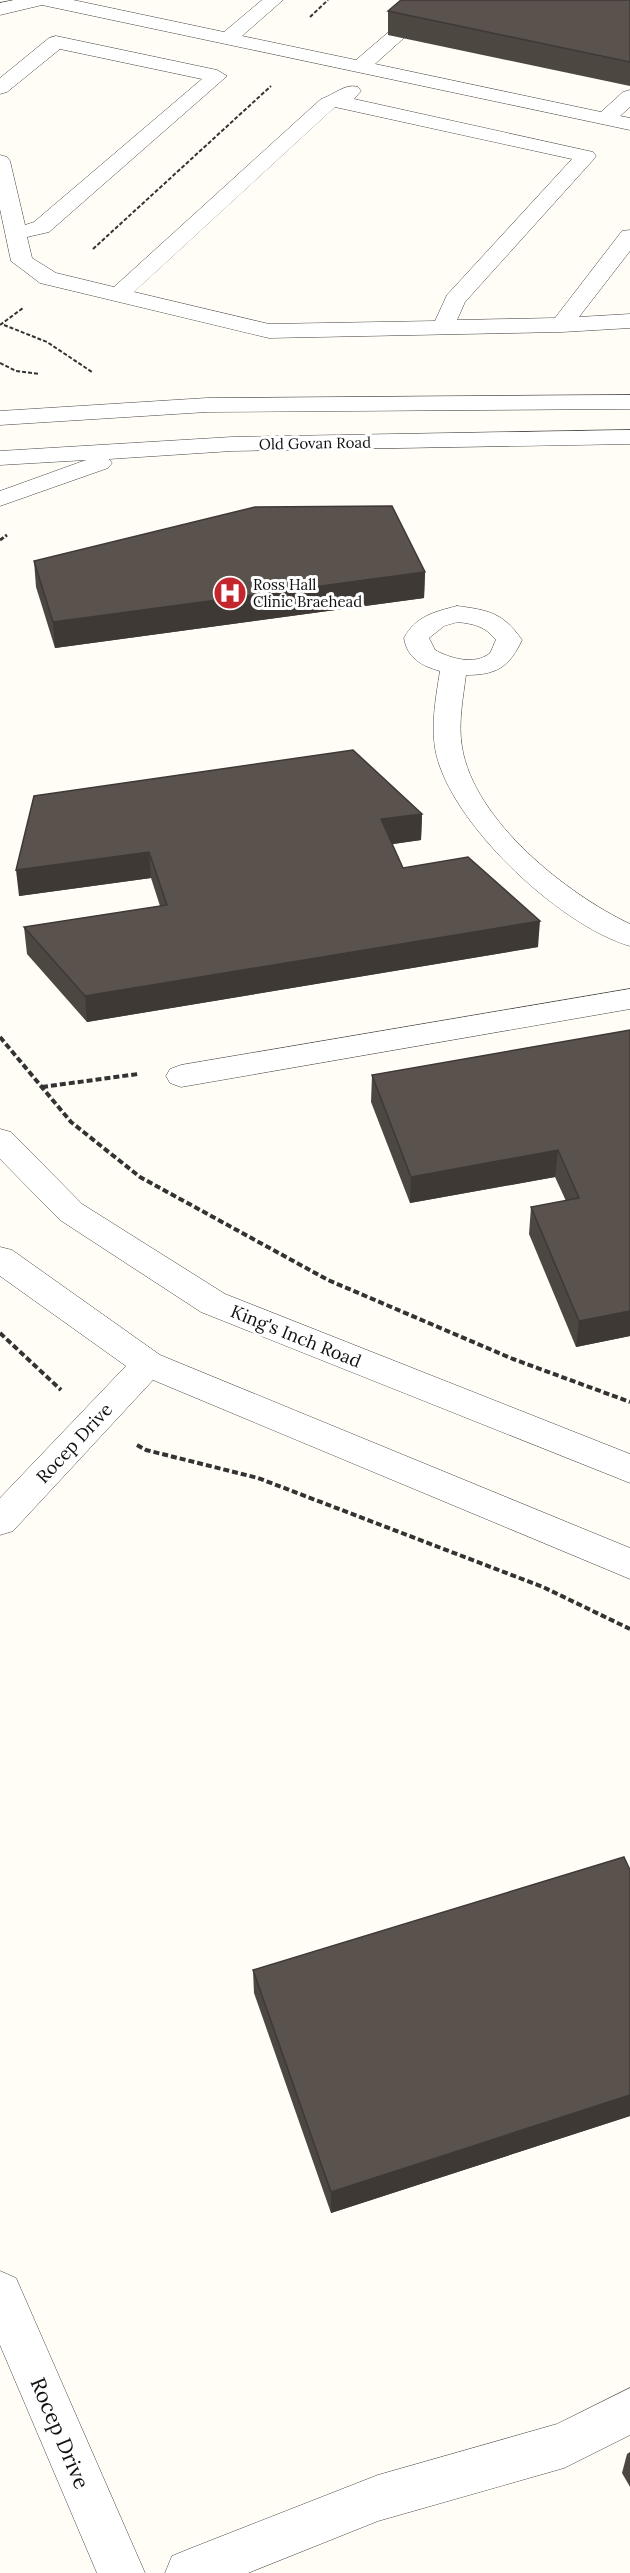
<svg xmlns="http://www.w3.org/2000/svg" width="630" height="2573" viewBox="0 0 630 2573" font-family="Lora,serif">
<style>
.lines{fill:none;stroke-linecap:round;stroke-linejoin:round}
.minor-casing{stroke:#444;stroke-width:1}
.path-far2{stroke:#333;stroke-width:2;stroke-dasharray:4 2;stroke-linecap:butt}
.path-far1{stroke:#333;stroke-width:3;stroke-dasharray:4.5 2;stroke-linecap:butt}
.path{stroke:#333;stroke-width:4;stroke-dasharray:6 3;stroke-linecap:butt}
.minor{fill:#fff;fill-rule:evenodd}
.wall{fill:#4d4742}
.shaded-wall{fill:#3f3936}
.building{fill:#5a524d;stroke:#3f3936;stroke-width:1.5}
.labels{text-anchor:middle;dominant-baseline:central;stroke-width:6;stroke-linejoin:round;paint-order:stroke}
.far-street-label{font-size:15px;fill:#111;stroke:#fff}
.far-poi-label{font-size:15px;fill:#111;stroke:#fff;text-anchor:start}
.street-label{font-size:18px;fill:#111;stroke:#fff}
.near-street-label{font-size:21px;fill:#111;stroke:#fff}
</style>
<rect width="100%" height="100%" fill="#fffdf5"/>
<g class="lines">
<defs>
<g id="minor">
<polygon points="14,0 73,0 224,32 262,0 283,0 242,36 356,60 426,0 446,0 375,64 601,112 623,92 630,90 630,107 620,116 630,118 630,130 42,5 0,15 0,3"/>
<path d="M56 36 217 70 227 76 49 232 27 237 32 258 56 273 114 287 321 99C334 95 345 83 358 87L361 91 354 99 593 152 596 156 593 160 465 302 457 320 555 318 622 231 630 230V251L579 317 630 314V328L562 332 269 338 40 283 11 261 0 209V155L7 157 10 161 25 225 34 222 202 79 60 49 7 92 0 94V78L49 38ZM335 107 572 159 447 295 435 321 269 324 134 292Z"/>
<polygon points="630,395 630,409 207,412 0,425 0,411 207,398"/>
<polygon points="630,430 630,444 232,451 109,459 112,463 108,468 0,506 0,491 86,460 0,465 0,451 232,437"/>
<path d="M457 606C489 610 503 613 522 640 509 667 497 675 466 675 463 698 458 723 462 747 474 821 567 894 630 924V946C560 926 447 821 435 748 431 723 436 696 440 671 422 666 407 658 404 638 416 616 434 612 457 606ZM458 622C474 624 485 626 496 640 494 643 492 650 490 653 475 666 449 658 435 650L429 638 444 626Z"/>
<polygon points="630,989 630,1009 181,1087 170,1083 166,1076 170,1069 181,1065"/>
<polygon points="0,1129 11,1132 82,1204 225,1294 630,1454 630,1483 201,1312 60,1220 0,1159"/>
<polygon points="0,1247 12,1250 160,1355 630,1548 630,1579 153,1380 13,1531 0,1535 0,1498 126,1366 0,1276"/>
<polygon points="0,2271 16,2278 145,2573 97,2573 0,2345"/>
<polygon points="630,2388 630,2435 564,2468 378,2521 248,2573 165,2573 172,2556 189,2549 378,2475 557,2424"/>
</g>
</defs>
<use href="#minor" class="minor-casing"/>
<g class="path-far2">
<polyline points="310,17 328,0"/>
<polyline points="93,249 271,86"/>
<polyline points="0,325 23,308"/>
<polyline points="4,325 47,342 92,372"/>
<polyline points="0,363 16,371 39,374"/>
</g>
<polyline class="path-far1" points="0,540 7,535"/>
<g class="path">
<polyline points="0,1037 71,1122 140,1177 328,1280 513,1359 630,1402"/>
<polyline points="42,1087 138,1074"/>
<polyline points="0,1333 61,1390"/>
<polyline points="137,1445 146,1450 258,1478 543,1587 630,1629"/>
</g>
<use href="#minor" class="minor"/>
</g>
<g class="wall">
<polygon points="630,0 630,86 388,35 388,11"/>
<polygon points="34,561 425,572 424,598 55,648 36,587"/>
<polygon points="34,796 422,814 421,840 392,844 403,868 538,947 87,1022 27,954 24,927 160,906 151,878 19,896"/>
<polygon points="630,1030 630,1336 576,1347 529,1234 531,1207 566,1201 555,1177 410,1203 371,1102 372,1075"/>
<polygon points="630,1870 630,2116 331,2213 254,1993 253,1970"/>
<polygon points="630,2452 630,2487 622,2473 627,2454"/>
</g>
<g class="shaded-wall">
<polygon points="425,572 424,598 55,648 53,622"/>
<polygon points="422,814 421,840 380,846 381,819"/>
<polygon points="149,852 151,878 19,896 16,870"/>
<polygon points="540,921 538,947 87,1022 85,996"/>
<polygon points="558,1150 555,1177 410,1203 411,1177"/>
<polygon points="630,1311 630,1336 576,1347 579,1321"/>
<polygon points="630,2095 630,2116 331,2213 331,2192"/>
</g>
<g class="building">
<polygon points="401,0 630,0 630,62 388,11"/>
<polygon points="392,506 425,572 53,622 34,561 255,507"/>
<polygon points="353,750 422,814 381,819 403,868 468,857 540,921 85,996 24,927 167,905 149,852 16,870 34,796"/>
<polygon points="630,1030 630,1311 579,1321 531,1207 579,1198 558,1150 411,1177 372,1075"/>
<polygon points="624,1857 630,1870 630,2095 331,2192 253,1970"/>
</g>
<defs>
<symbol id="hospital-disc" viewBox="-11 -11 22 22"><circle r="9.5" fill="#c4262e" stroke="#fff"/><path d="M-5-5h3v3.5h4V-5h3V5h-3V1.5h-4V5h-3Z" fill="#fff"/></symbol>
</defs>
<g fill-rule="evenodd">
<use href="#hospital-disc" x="211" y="574" width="38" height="38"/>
</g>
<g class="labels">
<g class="far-street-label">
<text transform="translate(315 443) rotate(-1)">Old Govan Road</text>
</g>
<g class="far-poi-label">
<text x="253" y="584">Ross Hall<tspan x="253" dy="17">Clinic Braehead</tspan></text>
</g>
<g class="street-label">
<text transform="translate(296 1336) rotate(22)">King's Inch Road</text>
<text transform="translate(74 1443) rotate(-47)">Rocep Drive</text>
</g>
<g class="near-street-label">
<text transform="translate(60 2433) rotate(67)">Rocep Drive</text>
</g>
</g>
</svg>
